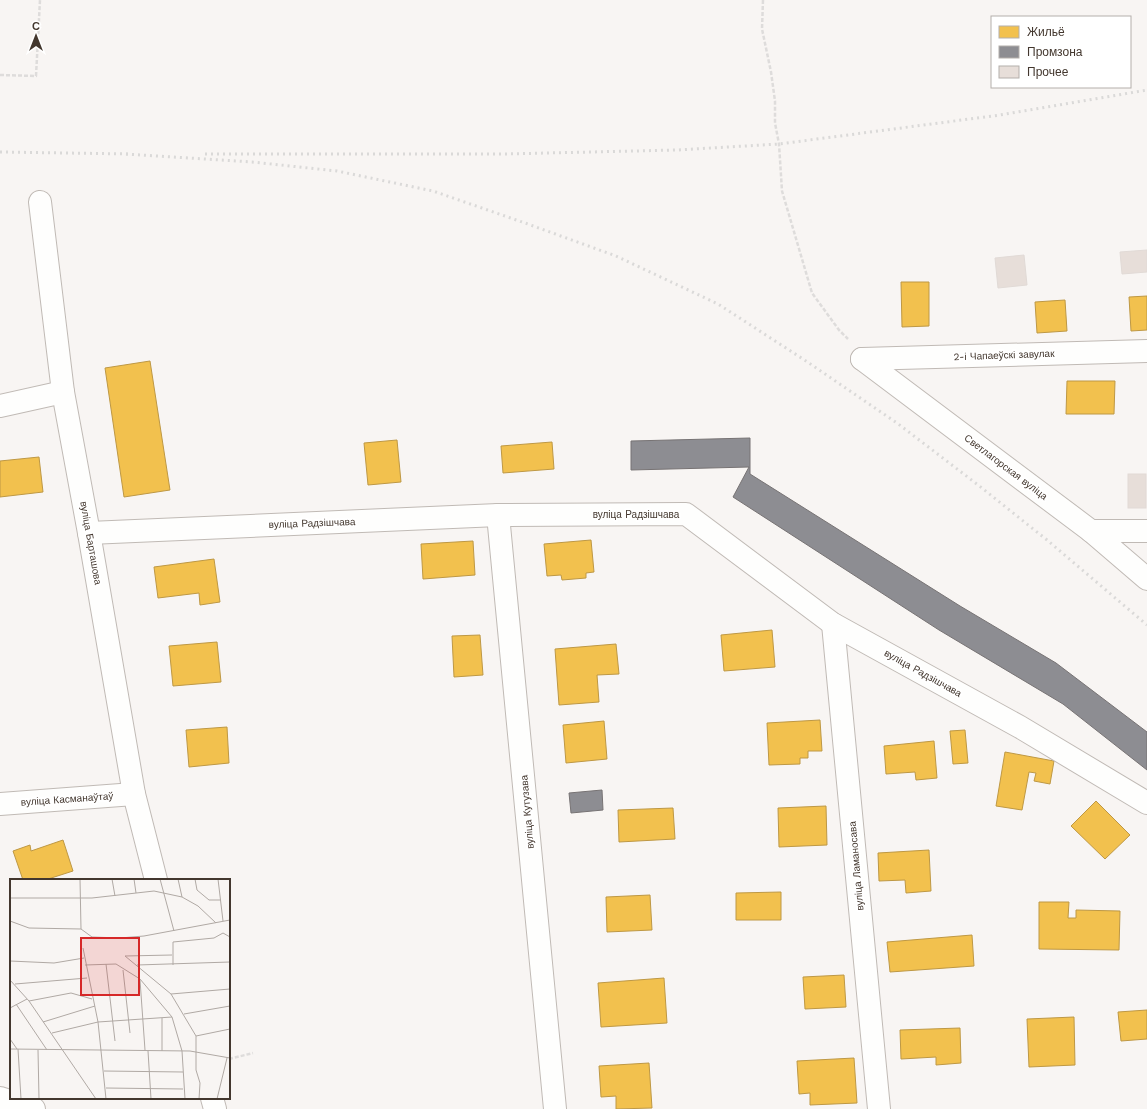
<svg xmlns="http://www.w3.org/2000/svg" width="1147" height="1109" viewBox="0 0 1147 1109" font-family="'Work Sans',sans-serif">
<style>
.homes{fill:#f2c14e;stroke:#be9844}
.industry{fill:#8d8d92;stroke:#777374}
.building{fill:#e7ded9;stroke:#e1dad6}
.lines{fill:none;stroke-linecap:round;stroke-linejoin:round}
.minor-casing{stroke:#c0bab5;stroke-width:24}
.path{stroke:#dedcdb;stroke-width:2.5;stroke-dasharray:4 2;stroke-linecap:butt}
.minor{stroke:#fefefd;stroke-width:22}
.rail{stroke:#dad9d8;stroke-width:3;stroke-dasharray:2 4;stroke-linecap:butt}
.labels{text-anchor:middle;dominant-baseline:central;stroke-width:4;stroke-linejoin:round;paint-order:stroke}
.street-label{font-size:10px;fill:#43372e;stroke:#fff}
.inset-road{fill:none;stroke:#b0a9a4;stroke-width:1}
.view{fill:#d62828;fill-opacity:0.15;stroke:#d62828;stroke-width:2}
.inset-edge{fill:none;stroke:#43372e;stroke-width:2}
</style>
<rect width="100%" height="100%" fill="#f8f5f3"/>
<g class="homes">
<polygon points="901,282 929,282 929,326 902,327"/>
<polygon points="1147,296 1147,330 1131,331 1129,297"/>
<polygon points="1065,300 1067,331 1037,333 1035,302"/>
<polygon points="150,361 170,490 124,497 105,368"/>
<polygon points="1067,381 1115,381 1114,414 1066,414"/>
<polygon points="397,440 401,482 368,485 364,443"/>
<polygon points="552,442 554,469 503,473 501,446"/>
<polygon points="39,457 43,492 0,497 0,461"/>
<polygon points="591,540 594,572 586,573 586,578 562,580 561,575 547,576 544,544"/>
<polygon points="473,541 475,575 423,579 421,544"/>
<polygon points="214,559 220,602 200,605 199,593 158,598 154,567"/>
<polygon points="772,630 775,667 724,671 721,635"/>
<polygon points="480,635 483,675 454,677 452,636"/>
<polygon points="217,642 221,682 173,686 169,646"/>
<polygon points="616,644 619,674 597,675 599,702 559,705 555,649"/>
<polygon points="820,720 822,751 808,751 808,758 800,758 800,764 769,765 767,723"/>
<polygon points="604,721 607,759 566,763 563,725"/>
<polygon points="227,727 229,763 189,767 186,730"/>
<polygon points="965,730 968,763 953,764 950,731"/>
<polygon points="934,741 937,778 916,780 915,772 886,774 884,746"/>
<polygon points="1005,752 1054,761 1050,784 1034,781 1036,773 1029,772 1022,810 996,806"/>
<polygon points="1096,801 1130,835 1105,859 1071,826"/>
<polygon points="826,806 827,845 779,847 778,808"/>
<polygon points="673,808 675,839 619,842 618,810"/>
<polygon points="63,840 73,871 45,880 23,880 13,851 30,845 31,851"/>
<polygon points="929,850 931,891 906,893 905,880 879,881 878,853"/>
<polygon points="781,892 781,920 736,920 736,893"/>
<polygon points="650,895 652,930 607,932 606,897"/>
<polygon points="1039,902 1069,902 1068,918 1076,918 1076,910 1120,911 1119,950 1039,949"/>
<polygon points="972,935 974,966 890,972 887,942"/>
<polygon points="844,975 846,1007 805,1009 803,977"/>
<polygon points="664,978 667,1023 601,1027 598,983"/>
<polygon points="1147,1010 1147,1039 1121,1041 1118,1012"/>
<polygon points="1074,1017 1075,1065 1029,1067 1027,1019"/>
<polygon points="960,1028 961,1063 936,1065 936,1057 901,1059 900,1030"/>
<polygon points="854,1058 857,1103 810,1105 810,1093 799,1094 797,1061"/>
<polygon points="649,1063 652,1108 616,1109 616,1096 601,1097 599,1066"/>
</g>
<g class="industry">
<polygon points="750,438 750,474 960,606 1056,663 1147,732 1147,770 1063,704 939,630 733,497 749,467 631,470 631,441"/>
<polygon points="602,790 603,810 571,813 569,793"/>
</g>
<g class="building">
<polygon points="1147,250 1147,272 1122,274 1120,252"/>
<polygon points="1024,255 1027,285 998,288 995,258"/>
<rect x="1128" y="474" width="18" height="34"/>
</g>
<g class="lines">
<defs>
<g id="minor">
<polyline points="40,202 63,392 89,533 134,794 156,880"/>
<polyline points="862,359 1091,531 1147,579"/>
<polyline points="862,359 1147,351"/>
<polyline points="0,406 63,392"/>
<polyline points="498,515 555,1109"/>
<polyline points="1091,531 1147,531"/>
<polyline points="89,533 498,515 686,514 833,624 1020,727 1147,803"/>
<polyline points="833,624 879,1109"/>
<polyline points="0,804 134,794"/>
<polyline points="0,1098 34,1109"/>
<polyline points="212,1098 215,1109"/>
</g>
</defs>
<use href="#minor" class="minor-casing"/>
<g class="path">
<polyline points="763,0 762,29 771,72 775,101 775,123 779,144 782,191 812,293 839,330 848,339"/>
<polyline points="0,75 36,76 40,0"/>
<polyline points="229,1059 253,1053"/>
</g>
<use href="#minor" class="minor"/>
<g class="rail">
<polyline points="0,152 131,154"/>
<polyline points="126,154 252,162 337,171 433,191 525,223 616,256 718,304 806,361 897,423 982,488 1047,540 1147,625"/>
<polyline points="205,154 504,154 677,150 779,144 1000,115 1147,90"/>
</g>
</g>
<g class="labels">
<g class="street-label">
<text transform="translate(1004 355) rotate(-2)">2-і Чапаеўскі завулак</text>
<text transform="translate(1006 467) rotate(37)">Светлагорская вуліца</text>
<text x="636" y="514">вуліца Радзішчава</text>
<text transform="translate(312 523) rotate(-2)">вуліца Радзішчава</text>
<text transform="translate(91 543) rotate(80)">вуліца Барташова</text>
<text transform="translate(923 673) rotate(29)">вуліца Радзішчава</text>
<text transform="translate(67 799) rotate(-4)">вуліца Касманаўтаў</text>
<text transform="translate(527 812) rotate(-95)">вуліца Кутузава</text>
<text transform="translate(856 866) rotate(-95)">вуліца Ламаносава</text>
</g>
</g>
<g transform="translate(10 879)">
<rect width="220" height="220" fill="#f8f5f3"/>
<path class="inset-road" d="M70 0 71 50M102 0 105 17M124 0 126 14M150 0 164 52M168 0 172 18 188 27 206 44M185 0 187 11 199 21H211M208 0 213 42M0 19H82L144 12 172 18M0 42 19 49 71 50 82 58 110 59 134 57 220 41M73 69 88 143 96 220M115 77 161 115 186 157V191L190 204 189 220M115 77 162 76M0 82 44 84 74 79M96 85 105 162M75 86 106 85 130 100 162 138 172 172 175 220M127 86 220 83M163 86V63L204 59 213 54 220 58M113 91 120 154M0 101 19 122 86 220M130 101 135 171M5 105 77 99M161 115 220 110M19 122 61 114 82 120M6 125 37 171M0 129 17 120M174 135 220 127M33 143 85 127M42 154 88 143 162 138M186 157 220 150M0 160 7 170M0 170 180 172 220 179M8 170 11 220M28 171 29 220M138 172 141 220M152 172V139M94 192 173 193M96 209 173 210M207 220 217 179"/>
<path class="view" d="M71 59H129V116H71Z"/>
<rect width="220" height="220" class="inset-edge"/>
</g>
<rect x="991" y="16" width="140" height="72" fill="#ffffff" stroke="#b4afab"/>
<rect x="999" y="26" width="20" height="12" fill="#f2c14e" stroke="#b4afab"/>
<text x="1027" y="36" font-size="12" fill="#43372e">Жильё</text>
<rect x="999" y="46" width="20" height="12" fill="#8d8d92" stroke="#b4afab"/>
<text x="1027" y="56" font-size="12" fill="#43372e">Промзона</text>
<rect x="999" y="66" width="20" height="12" fill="#e7ded9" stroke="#b4afab"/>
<text x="1027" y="76" font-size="12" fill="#43372e">Прочее</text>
<g transform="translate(36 36)" stroke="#ffffff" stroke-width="3" paint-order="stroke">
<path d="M0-3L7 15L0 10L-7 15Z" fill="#43372e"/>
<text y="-6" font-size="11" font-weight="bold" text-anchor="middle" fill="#43372e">С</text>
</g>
</svg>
